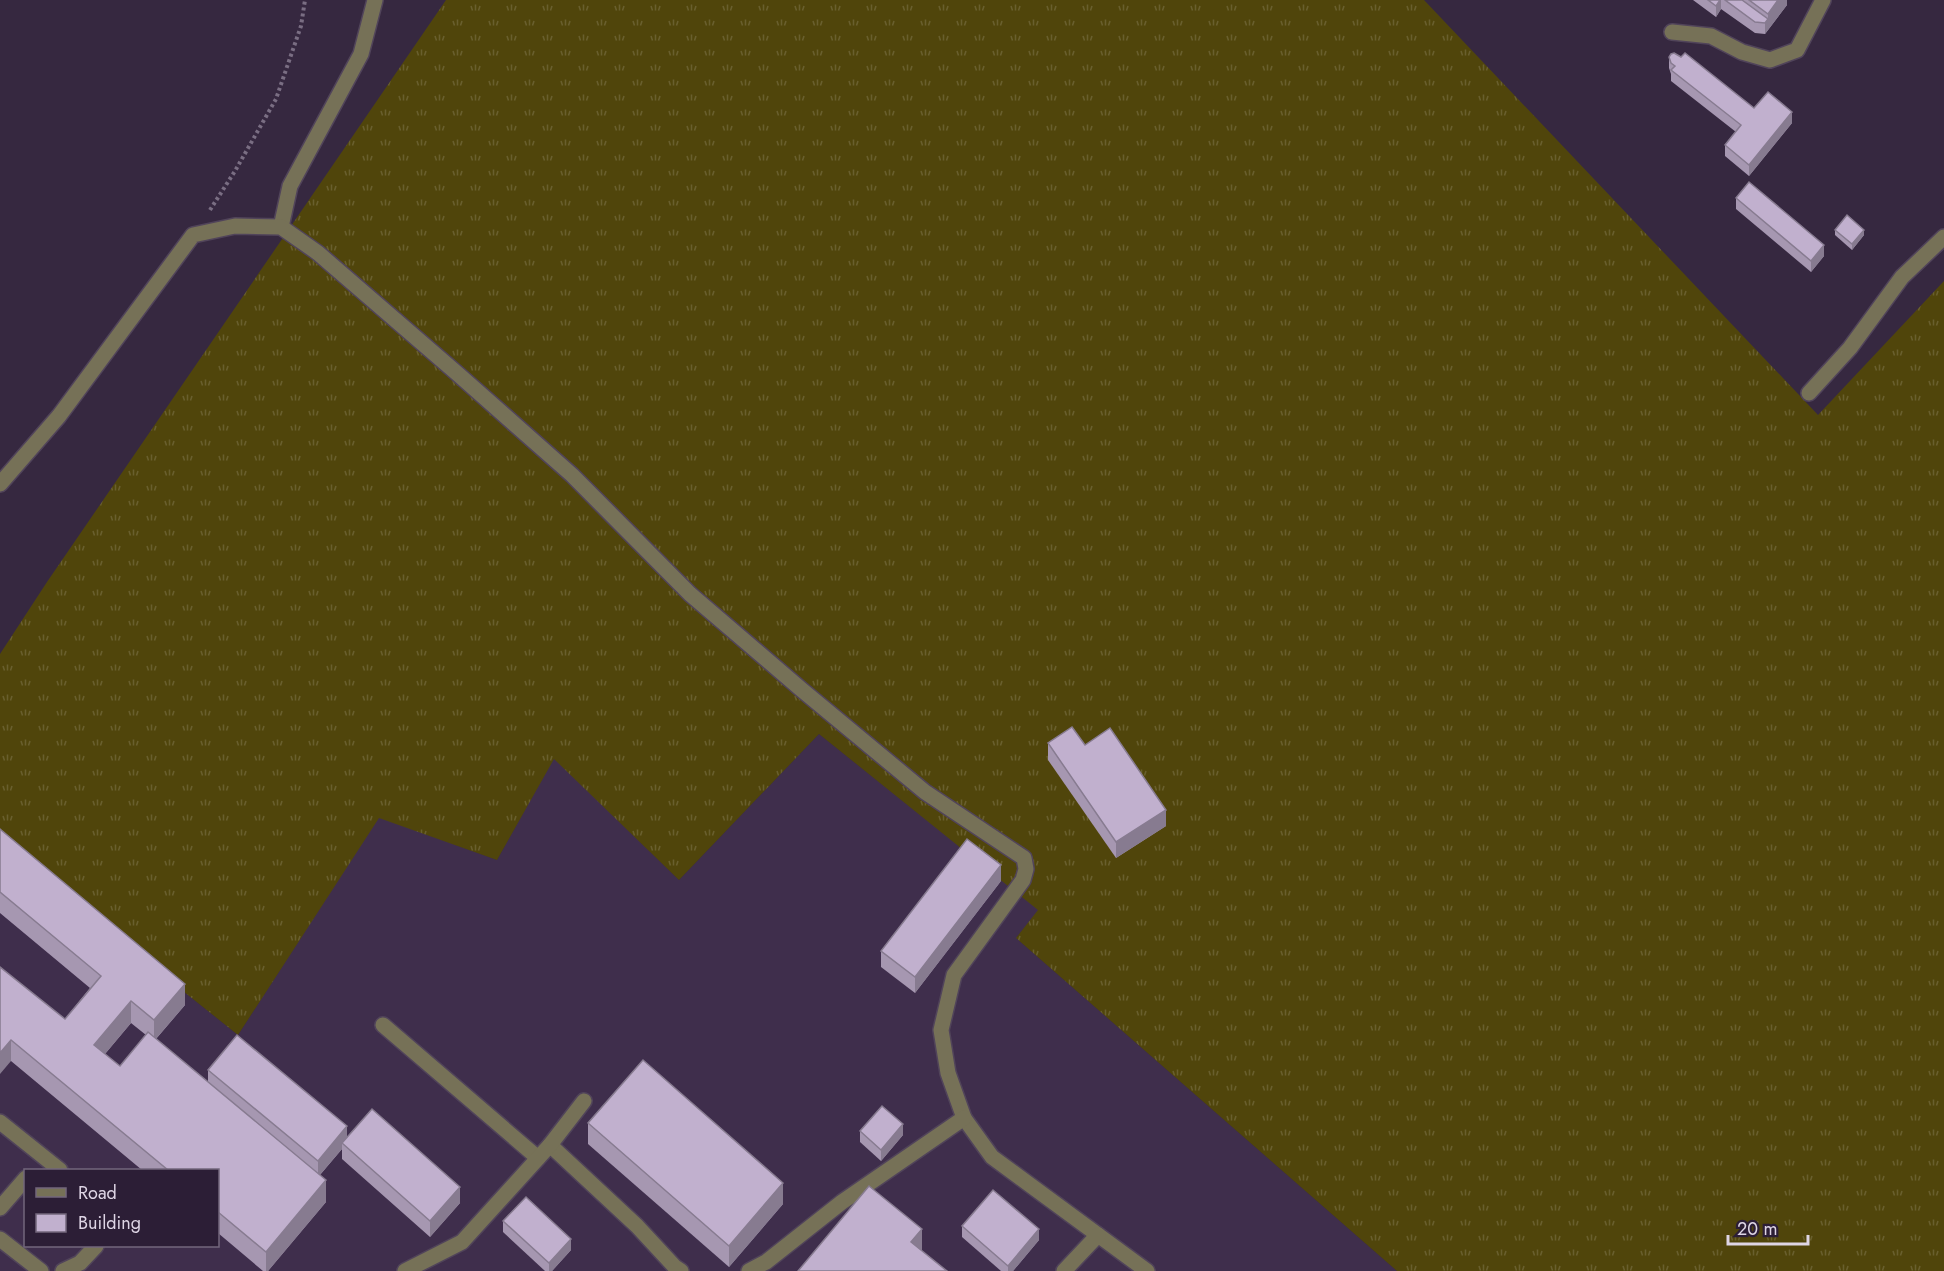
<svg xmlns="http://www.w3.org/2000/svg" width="1944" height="1271" viewBox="0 0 1944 1271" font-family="Jost,sans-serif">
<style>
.built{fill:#3f2e4c;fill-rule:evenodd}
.grass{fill:url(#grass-tufts)}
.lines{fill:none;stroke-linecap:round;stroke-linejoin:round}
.minor-casing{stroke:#51445a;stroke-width:18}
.path{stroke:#7a6e83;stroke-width:4;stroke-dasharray:3 3;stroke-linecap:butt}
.minor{stroke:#767157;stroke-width:15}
.wall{fill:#a697b1;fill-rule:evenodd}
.shaded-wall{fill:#877b90}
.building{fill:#c1b0ce;stroke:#877b90;stroke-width:1.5}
</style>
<defs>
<pattern id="grass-tufts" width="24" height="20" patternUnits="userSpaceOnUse" patternTransform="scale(1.5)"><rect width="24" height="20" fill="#50450b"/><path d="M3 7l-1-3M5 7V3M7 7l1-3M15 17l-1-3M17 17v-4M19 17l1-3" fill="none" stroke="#695f2e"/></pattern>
</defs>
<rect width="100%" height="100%" fill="#362840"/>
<path class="built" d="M819 734 1039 910 1016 938 1397 1271H0V845L238 1035 379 817 497 860 554 758 679 880ZM26 1170H218V1246H26Z"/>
<polygon class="grass" points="446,0 1424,0 1818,415 1944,281 1944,1271 1397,1271 1016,938 1038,910 819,734 679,880 554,759 497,860 379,818 238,1035 0,845 0,654 47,582"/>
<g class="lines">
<defs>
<g id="minor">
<polyline points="1672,32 1711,36 1742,52 1770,60 1797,50 1823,0"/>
<polyline points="281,227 290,186 361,54 375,0"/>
<polyline points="1809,393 1850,348 1902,277 1944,237"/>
<polyline points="0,484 59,416 193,235 235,226 281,227 318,253 459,375 572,475 690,594 802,690 925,792 1024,858 1026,869 1023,880 954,975 941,1030 948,1073 964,1118 992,1157 1147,1271"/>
<polyline points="383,1025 538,1158"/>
<polyline points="0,1122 60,1170"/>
<polyline points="550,1145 637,1226 675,1267 681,1271"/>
<polyline points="0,1208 26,1178"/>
<polyline points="0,1239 41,1271"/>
<polyline points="63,1271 80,1263 96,1246"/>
<polyline points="405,1271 462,1242 550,1145 584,1101"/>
<polyline points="749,1271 766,1262 842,1202 964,1118"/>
<polyline points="1064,1271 1098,1235"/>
</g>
</defs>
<use href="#minor" class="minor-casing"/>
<polyline class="path" points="210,210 235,171 276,99 301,26 305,0"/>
<use href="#minor" class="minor"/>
</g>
<g class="wall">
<polygon points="1693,0 1787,0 1787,5 1765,34 1755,33 1721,9 1716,17"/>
<polygon points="1669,57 1754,108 1792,123 1749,176 1725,156 1725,145 1736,132 1671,81 1671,74 1669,68"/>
<polygon points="1736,198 1824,256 1811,272 1736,209"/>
<polygon points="1835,230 1864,235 1852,250 1835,235"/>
<polygon points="1048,743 1085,745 1166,826 1116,858 1048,760"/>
<path d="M0 829 185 1005 156 1039 208 1082V1070L347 1137 460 1203 430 1237 342 1159V1149L320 1175 326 1202 268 1271H263L218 1233V1170H142L11 1061 0 967 65 1019 90 988 0 913ZM131 1023 146 1035 120 1066 105 1054Z"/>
<polygon points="1001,881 915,993 881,967 881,951"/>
<polygon points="588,1123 783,1204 729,1267 588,1144"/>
<polygon points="860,1131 903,1135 881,1161 860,1142"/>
<polygon points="503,1221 571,1250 552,1271 545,1271 503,1232"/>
<polygon points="962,1226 1039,1240 1013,1271 1001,1271 962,1237"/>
</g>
<g class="shaded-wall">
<polygon points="1720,0 1721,0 1721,9 1716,17 1716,6"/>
<polygon points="1778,0 1787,0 1787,5 1765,34 1765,23 1768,19 1768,14"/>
<polygon points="1792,112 1792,123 1749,176 1749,165"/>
<polygon points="1864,230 1864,235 1852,250 1852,244"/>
<polygon points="1824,245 1824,256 1811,272 1811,261"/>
<polygon points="1166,810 1166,826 1116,858 1116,842"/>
<polygon points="1001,865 1001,881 915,993 915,977"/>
<polygon points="185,984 185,1005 154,1041 154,1020"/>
<polygon points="131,1001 131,1023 94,1067 94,1045"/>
<polygon points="11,1040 11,1061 0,1074 0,1053"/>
<polygon points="903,1124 903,1135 881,1161 881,1150"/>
<polygon points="347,1126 347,1142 342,1143 342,1149 318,1177 318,1161"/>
<polygon points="326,1180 326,1202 268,1271 266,1271 266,1252"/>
<polygon points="783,1183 783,1204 729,1267 729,1246"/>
<polygon points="460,1187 460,1203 430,1237 430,1221"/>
<polygon points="922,1229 922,1250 911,1263 911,1242"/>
<polygon points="1039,1229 1039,1240 1013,1271 1008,1271 1008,1266"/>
<polygon points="571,1239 571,1250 552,1271 549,1271 549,1263"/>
</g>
<g class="building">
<polygon points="1708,0 1720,0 1716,6"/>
<polygon points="1725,0 1742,0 1768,19 1765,23 1755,22"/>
<polygon points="1749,0 1778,0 1768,14"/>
<polygon points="1674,53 1681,57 1685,53 1754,108 1768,92 1792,112 1749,165 1725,145 1741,125 1671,70 1675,66 1671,63 1669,57 1671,54"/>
<polygon points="1749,182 1824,245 1811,261 1736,198"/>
<polygon points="1847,215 1864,230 1852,244 1835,230"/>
<polygon points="1072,727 1085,745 1110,728 1166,810 1116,842 1048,743"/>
<polygon points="0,829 185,984 154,1020 131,1001 94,1045 120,1066 148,1032 326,1180 266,1252 218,1212 218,1170 168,1170 11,1040 0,1053 0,967 65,1019 101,976 0,892"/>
<polygon points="967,839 1001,865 915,977 881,951"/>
<polygon points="237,1035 347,1126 318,1161 208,1070"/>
<polygon points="643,1060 783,1183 729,1246 588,1123"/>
<polygon points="882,1106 903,1124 881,1150 860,1131"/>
<polygon points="372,1109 460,1187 430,1221 342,1143"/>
<polygon points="869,1186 922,1229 911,1242 947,1271 798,1271"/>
<polygon points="993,1190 1039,1229 1008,1266 962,1226"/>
<polygon points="526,1197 571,1239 549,1263 503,1221"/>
</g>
<rect x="24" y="1169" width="195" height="78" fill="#2c1e36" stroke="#73677c" stroke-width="1.5"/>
<rect x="36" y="1188" width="30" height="9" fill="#767157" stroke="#73677c" stroke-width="1.5"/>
<text x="78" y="1199" font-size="18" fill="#ded5e5">Road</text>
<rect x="36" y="1214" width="30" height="18" fill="#c1b0ce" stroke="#73677c" stroke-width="1.5"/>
<text x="78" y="1229" font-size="18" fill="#ded5e5">Building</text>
<path d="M1728 1235v9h80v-9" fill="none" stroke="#ded5e5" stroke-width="3"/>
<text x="1737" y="1235" font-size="18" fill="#ded5e5" stroke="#2c1e36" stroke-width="4.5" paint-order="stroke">20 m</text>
</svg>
